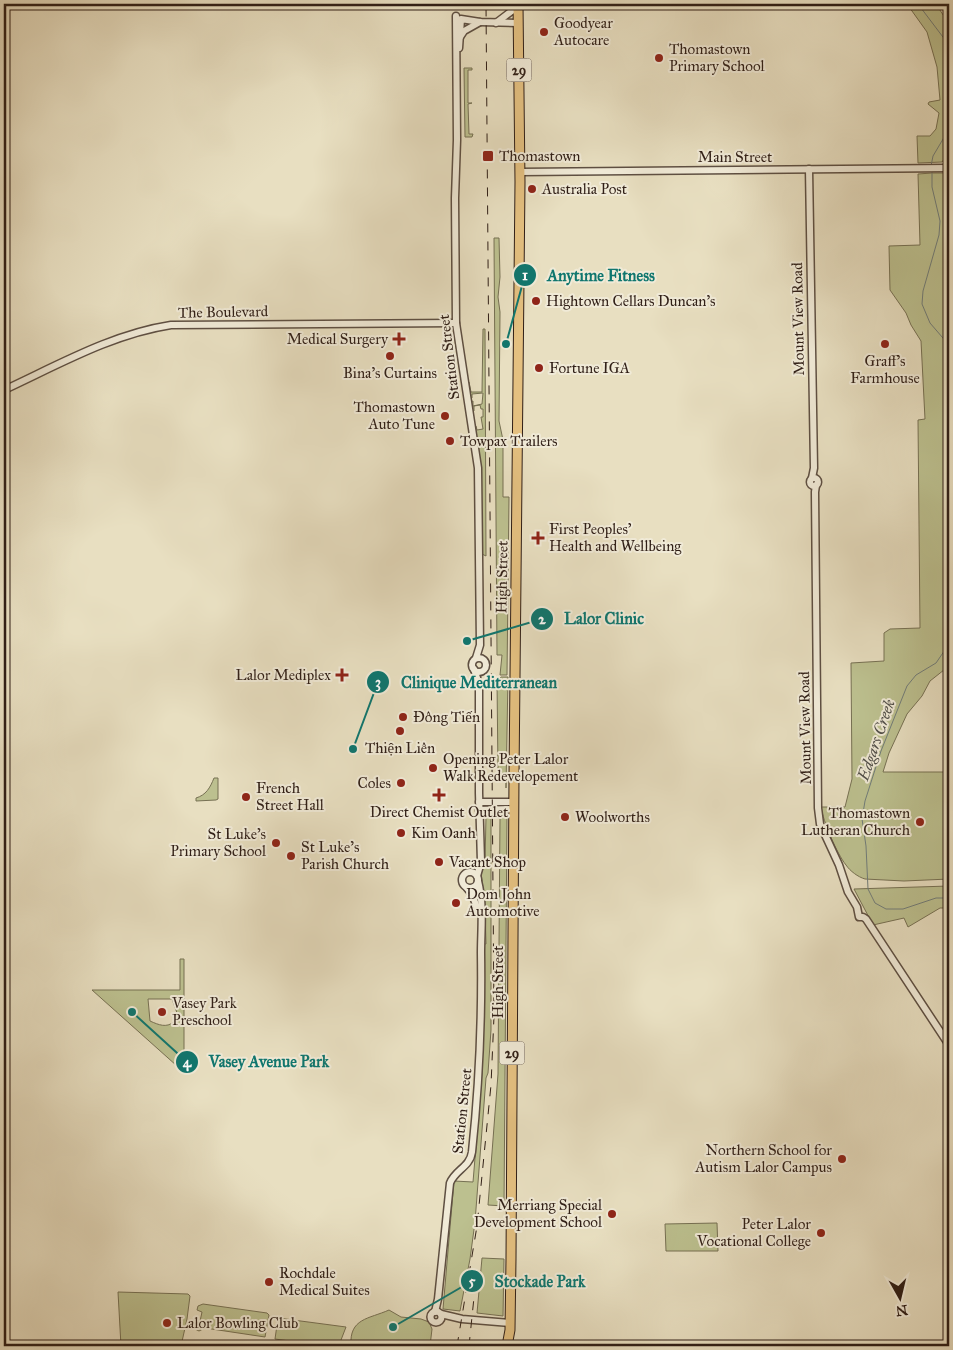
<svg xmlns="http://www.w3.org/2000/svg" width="953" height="1350" viewBox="0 0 953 1350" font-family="'IM FELL Great Primer',serif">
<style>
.green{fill:#bcc08f;stroke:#767053;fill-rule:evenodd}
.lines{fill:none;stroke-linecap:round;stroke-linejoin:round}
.stream{stroke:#707c7a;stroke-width:1}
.minor-casing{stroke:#5e4f42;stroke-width:9}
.major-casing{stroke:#301f17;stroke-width:11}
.minor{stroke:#f0ead7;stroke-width:6}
.major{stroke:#e4c080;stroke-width:9}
.rail{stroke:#301f17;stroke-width:1;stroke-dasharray:9 9;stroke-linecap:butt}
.poi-dot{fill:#8f2418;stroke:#f0ead7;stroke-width:2}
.labels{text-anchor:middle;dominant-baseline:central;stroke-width:4;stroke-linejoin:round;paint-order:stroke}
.shield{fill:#f0ead7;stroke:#6a5c51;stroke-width:1}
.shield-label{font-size:14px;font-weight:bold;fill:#301f17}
.poi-label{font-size:15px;fill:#301f17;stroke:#f0ead7;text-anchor:start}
.street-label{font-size:15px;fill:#301f17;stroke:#f0ead7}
.water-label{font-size:16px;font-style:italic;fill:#504e49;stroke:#f0ead7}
.leader{fill:none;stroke:#0f766e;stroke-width:2}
.callout-dot{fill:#0f766e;stroke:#f0ead7;stroke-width:2}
.mark-label{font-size:15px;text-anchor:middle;font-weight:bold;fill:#fff}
.callout-label{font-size:16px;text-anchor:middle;font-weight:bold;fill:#0f766e;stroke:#f0ead7;stroke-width:4;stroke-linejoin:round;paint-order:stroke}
</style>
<rect width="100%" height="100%" fill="#e8dfc1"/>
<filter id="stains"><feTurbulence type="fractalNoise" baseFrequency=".004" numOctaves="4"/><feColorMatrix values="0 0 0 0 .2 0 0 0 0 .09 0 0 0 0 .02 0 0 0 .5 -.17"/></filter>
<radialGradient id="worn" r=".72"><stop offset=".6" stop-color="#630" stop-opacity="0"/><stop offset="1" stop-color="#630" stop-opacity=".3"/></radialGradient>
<g class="green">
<polygon points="907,4 936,4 949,24 949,152 942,162 918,163 917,136 930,136 936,129 939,113 928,104 929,102 940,100 937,67 927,32"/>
<polygon points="464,68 472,68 472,70 468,70 468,103 472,103 468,104 469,134 473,134 472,137 465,137"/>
<path d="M932 173H949V666L930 681 922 696 907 714 889 753 883 772H949V879L904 881 865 879C858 877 850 871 846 865 837 854 823 821 821 807H845L852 779 851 663 884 661V633L890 629 920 628 918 420 925 419 921 341 911 325 906 313 890 290 889 246 920 245 918 174Z"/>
<polygon points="494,238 499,238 500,277 498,297 500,312 499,421 503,440 503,497 509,497 507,675 500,675 502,655 497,655"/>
<polygon points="483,329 485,329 486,556 482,554 474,426 476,426 477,430 483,429 481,417 483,417 483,409 481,409 480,405 474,406 474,411 472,411 470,402 473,401 473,406 482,404 483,393 472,394 472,398 470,398 467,382 469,382 471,392 482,392"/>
<polygon points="501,677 508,677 506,788 506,776 498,772 497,681"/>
<path d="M214 778H218V799L216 800 196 801V798C206 795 210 788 214 778Z"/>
<polygon points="500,816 507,816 504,1206 488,1205 498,1074"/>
<polygon points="486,817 491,817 491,1030 488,1073 486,1078 475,1222 470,1259 460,1311 443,1309 454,1181 473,1182 482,1074 484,944 486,944 485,908 483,908 481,875 483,862 485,861"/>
<polygon points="949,886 949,908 940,908 908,927 904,918 873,925 854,889"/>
<path d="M180 959H184V1063L177 1066 92 990H180ZM148 999H172L177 1013 174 1022C166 1028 159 1025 150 1021Z"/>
<polygon points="717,1223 718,1251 666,1251 665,1224"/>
<polygon points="482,1258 504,1259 503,1316 477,1313"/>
<polygon points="118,1292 188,1294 190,1296 187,1319 181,1346 121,1346"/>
<polygon points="203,1304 267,1313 269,1315 265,1337 205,1328 199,1331 195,1329 199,1326 202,1312 197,1310 198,1306"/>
<path d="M389 1310 401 1317 421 1319 429 1322 432 1329 430 1346H351C349 1318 369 1319 389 1310Z"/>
<polygon points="278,1318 346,1327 341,1340 341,1346 327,1346 275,1339"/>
</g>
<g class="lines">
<g class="stream">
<polyline points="918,4 949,45"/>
<polyline points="931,166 933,156 949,129"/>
<polyline points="932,170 932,187 940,221 939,235 923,291 922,304 930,323 949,345"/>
<polyline points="949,644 936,663 916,675 907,686 881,751 865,801 862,819 866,846 868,889 875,903 886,909 903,909 936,898 949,898"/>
</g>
<defs>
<g id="minor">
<polyline points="456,16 457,140 455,198 456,323 478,468 480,645 476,658"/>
<polyline points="496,23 513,10 518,4"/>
<polyline points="460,37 464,31 480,22"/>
<polyline points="459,48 461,19 480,22 518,23"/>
<polyline points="809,169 814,468 812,478"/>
<polyline points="520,172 949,168"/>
<path d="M4 390C58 365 112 334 171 325L456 323"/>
<circle cx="814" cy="482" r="4"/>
<polyline points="816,485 815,492 818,808 820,824 839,865 848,892 857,907 859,917 863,917 866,919 949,1045"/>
<circle cx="479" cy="665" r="7"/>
<polyline points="474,669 479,684 479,793 481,862 477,876"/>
<polyline points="479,802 514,802"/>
<polyline points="479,810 514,809"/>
<circle cx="470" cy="880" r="8"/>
<polyline points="467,888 472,894 479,913"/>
<circle cx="436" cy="1317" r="5.5"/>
<path d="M435 1312 438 1299 450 1183C455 1170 470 1167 472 1152 479 1086 482 1020 481 953 481 930 484 904 478 881"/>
<polyline points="441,1314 462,1319 510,1323"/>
</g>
<polyline id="major" points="507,1346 510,1330 511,1259 514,776 520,182 518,4"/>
</defs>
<use href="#minor" class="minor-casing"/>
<use href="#major" class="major-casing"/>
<use href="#minor" class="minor"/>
<use href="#major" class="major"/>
<g class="rail">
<polyline points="457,1346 477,1226 491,1085 494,1016 486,4"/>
<polyline points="469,1346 476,1278"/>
</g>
</g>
<g class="poi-dot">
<circle cx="544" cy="32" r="5"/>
<circle cx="659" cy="58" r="5"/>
<rect x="482" y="150" width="12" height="12" rx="2.5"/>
<circle cx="532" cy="189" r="5"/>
<circle cx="536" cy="301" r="5"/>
<path d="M396.5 331.5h5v5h5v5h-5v5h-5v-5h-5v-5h5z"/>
<circle cx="885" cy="344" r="5"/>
<circle cx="390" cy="356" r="5"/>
<circle cx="539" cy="368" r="5"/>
<circle cx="445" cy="416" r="5"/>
<circle cx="450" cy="441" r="5"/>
<path d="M535.5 530.5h5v5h5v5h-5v5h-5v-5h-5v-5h5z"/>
<path d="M339.5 667.5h5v5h5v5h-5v5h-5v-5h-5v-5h5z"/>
<circle cx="403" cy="717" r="5"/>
<circle cx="400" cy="731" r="5"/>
<circle cx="433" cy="768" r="5"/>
<circle cx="401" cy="783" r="5"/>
<path d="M436.5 787.5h5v5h5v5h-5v5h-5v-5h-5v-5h5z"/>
<circle cx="246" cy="797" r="5"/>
<circle cx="565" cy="817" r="5"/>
<circle cx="920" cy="822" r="5"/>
<circle cx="401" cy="833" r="5"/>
<circle cx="276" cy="843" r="5"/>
<circle cx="291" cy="856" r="5"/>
<circle cx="439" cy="862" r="5"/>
<circle cx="456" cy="903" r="5"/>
<circle cx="162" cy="1012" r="5"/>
<circle cx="842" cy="1159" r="5"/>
<circle cx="612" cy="1214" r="5"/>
<circle cx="821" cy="1233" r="5"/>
<circle cx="269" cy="1282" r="5"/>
<circle cx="167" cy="1323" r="5"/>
</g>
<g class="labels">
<g class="shield">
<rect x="506.5" y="58.5" width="25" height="23" rx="4"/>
<rect x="499.5" y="1041.5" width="25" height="23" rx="4"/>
</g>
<g class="shield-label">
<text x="519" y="70">29</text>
<text x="512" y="1053">29</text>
</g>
<g class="poi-label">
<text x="554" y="23">Goodyear<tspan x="554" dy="17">Autocare</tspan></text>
<text x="669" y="49">Thomastown<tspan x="669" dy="17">Primary School</tspan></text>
<text x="499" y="156">Thomastown</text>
<text x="542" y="189">Australia Post</text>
<text x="546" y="301">Hightown Cellars Duncan's</text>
<text x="388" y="339" text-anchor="end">Medical Surgery</text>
<text x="885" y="361" text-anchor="middle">Graff's<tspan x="885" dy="17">Farmhouse</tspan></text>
<text x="549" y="368">Fortune IGA</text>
<text x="390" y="373" text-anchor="middle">Bina's Curtains</text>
<text x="435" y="407" text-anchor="end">Thomastown<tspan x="435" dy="17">Auto Tune</tspan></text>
<text x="460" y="441">Towpax Trailers</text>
<text x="549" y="529">First Peoples'<tspan x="549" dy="17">Health and Wellbeing</tspan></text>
<text x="331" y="675" text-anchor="end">Lalor Mediplex</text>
<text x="413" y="717">Đông Tiến</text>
<text x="400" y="748" text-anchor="middle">Thiện Liên</text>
<text x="443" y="759">Opening Peter Lalor<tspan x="443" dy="17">Walk Redevelopement</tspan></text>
<text x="391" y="783" text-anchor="end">Coles</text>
<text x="256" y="788">French<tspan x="256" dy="17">Street Hall</tspan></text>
<text x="439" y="812" text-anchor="middle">Direct Chemist Outlet</text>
<text x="910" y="813" text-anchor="end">Thomastown<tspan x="910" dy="17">Lutheran Church</tspan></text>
<text x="575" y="817">Woolworths</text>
<text x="411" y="833">Kim Oanh</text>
<text x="266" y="834" text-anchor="end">St Luke's<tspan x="266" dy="17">Primary School</tspan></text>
<text x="301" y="847">St Luke's<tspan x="301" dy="17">Parish Church</tspan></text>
<text x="449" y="862">Vacant Shop</text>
<text x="466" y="894">Dom John<tspan x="466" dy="17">Automotive</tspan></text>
<text x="172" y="1003">Vasey Park<tspan x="172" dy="17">Preschool</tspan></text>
<text x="832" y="1150" text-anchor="end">Northern School for<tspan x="832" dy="17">Autism Lalor Campus</tspan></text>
<text x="602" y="1205" text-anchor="end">Merriang Special<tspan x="602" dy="17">Development School</tspan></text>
<text x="811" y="1224" text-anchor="end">Peter Lalor<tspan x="811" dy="17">Vocational College</tspan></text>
<text x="279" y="1273">Rochdale<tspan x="279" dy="17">Medical Suites</tspan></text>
<text x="177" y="1323">Lalor Bowling Club</text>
</g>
<g class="street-label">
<text x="735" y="157">Main Street</text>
<text transform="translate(223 312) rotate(-1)">The Boulevard</text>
<text transform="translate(798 319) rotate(-91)">Mount View Road</text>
<text transform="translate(449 357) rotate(-97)">Station Street</text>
<text transform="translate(502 577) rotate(-89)">High Street</text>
<text transform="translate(805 728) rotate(-91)">Mount View Road</text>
<text transform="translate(498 982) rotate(-90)">High Street</text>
<text transform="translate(462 1111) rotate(-84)">Station Street</text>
</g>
<g class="water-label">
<text transform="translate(876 740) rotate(-71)">Edgars Creek</text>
</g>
</g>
<path class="leader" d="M506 344L525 275M467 641L542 619M353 749L378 682M132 1012L187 1062M393 1327L472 1281"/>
<g class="callout-dot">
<circle cx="506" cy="344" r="5"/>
<circle cx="467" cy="641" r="5"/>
<circle cx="353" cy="749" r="5"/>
<circle cx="132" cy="1012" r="5"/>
<circle cx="393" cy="1327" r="5"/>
<circle cx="525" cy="275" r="12"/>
<circle cx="542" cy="619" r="12"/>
<circle cx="378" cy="682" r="12"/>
<circle cx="187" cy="1062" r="12"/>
<circle cx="472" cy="1281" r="12"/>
</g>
<g class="mark-label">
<text x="525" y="280">1</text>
<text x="542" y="624">2</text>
<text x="378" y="687">3</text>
<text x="187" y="1067">4</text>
<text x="472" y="1286">5</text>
</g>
<g class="callout-label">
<text x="601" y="281">Anytime Fitness</text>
<text x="604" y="624">Lalor Clinic</text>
<text x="479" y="688">Clinique Mediterranean</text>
<text x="269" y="1067">Vasey Avenue Park</text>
<text x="540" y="1287">Stockade Park</text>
</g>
<rect width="953" height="1350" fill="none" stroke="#e8dfc1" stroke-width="20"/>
<rect x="5" y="5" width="943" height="1340" fill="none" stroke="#301f17" stroke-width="2.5"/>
<rect x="10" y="10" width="933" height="1330" fill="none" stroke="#301f17"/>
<g transform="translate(900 1298) rotate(172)" stroke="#f0ead7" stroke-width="4" paint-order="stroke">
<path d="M0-4L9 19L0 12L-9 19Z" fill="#301f17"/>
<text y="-8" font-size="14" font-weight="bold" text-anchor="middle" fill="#301f17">N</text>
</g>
<rect width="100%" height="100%" filter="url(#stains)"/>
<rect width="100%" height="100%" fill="url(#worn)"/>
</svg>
